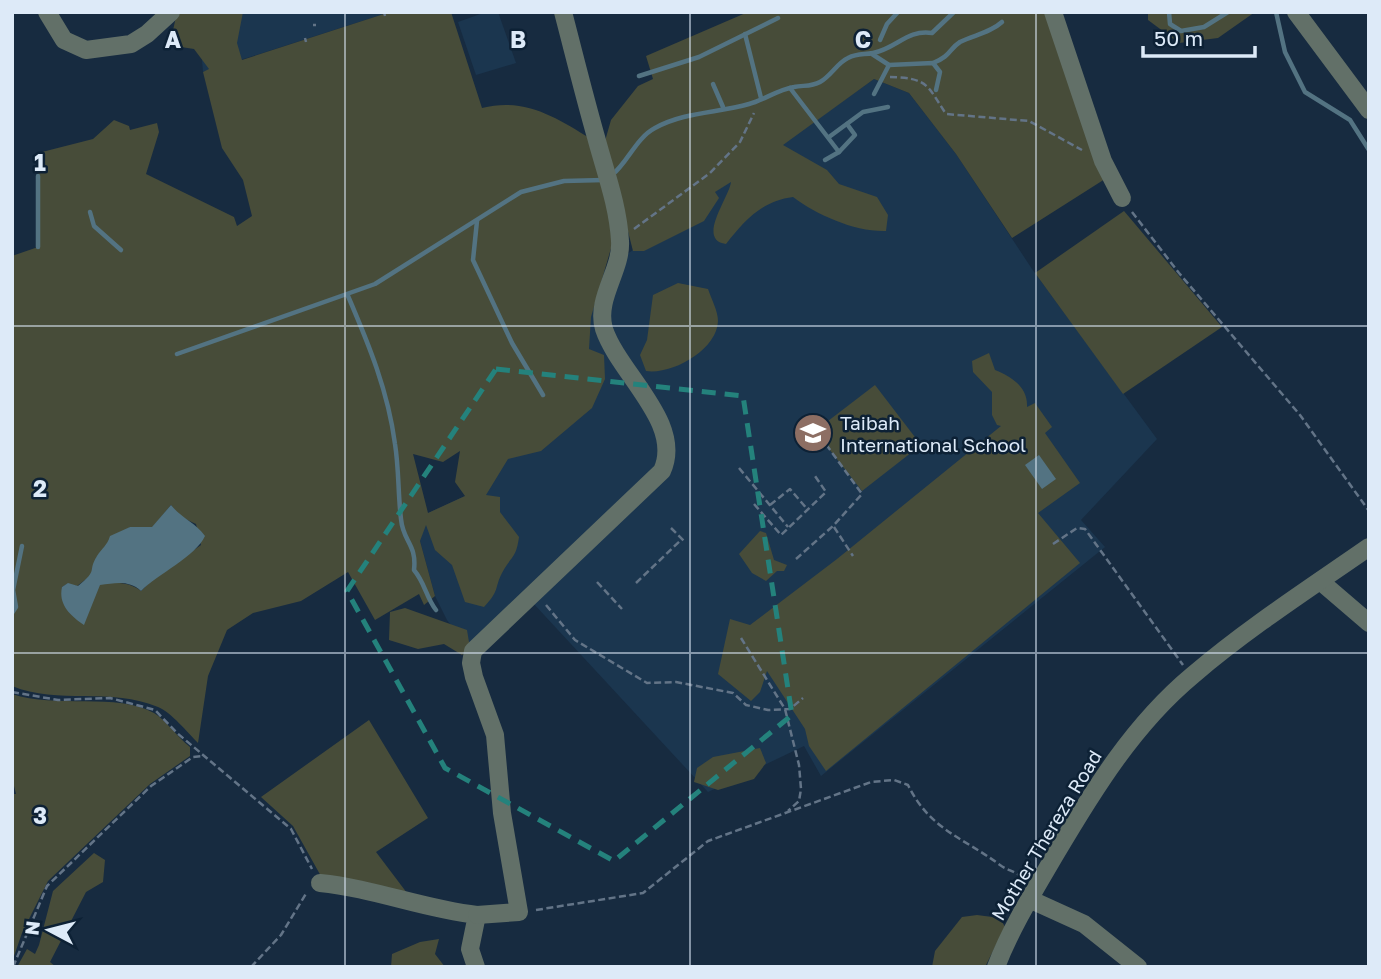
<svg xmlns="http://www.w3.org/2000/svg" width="1381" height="979" viewBox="0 0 1381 979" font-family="'Golos Text',sans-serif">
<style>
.built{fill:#1b364f}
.green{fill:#474c39;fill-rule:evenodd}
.water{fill:#537382}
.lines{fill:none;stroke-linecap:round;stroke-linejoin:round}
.stream{stroke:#537382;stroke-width:4.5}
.path{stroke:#637487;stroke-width:2.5;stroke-dasharray:7 3.5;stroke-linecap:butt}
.minor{stroke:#627068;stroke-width:18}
.marked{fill:none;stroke:#24827c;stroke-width:5;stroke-dasharray:14 9;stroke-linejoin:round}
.grid{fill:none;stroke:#ddeaf8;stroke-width:2;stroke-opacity:0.55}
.labels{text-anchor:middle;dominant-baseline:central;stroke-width:5;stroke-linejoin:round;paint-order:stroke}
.poi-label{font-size:19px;fill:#ddeaf8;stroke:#0d2135;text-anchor:start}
.street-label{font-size:19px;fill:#ddeaf8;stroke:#0d2135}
.grid-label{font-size:23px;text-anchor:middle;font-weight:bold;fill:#ddeaf8;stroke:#0d2135;stroke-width:5;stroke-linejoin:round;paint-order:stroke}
</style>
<rect width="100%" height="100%" fill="#172b40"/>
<g class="built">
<polygon points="198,12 390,12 203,72"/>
<polygon points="486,12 498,12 516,63 476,75 458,22"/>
<polygon points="874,79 909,93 956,154 1032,269 1157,439 1081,520 1105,547 821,776 804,746 708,792 533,603 467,645 447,620 435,596 420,541 428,513 465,496 561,301"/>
</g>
<g class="green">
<path d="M177 12H243L237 43 242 60 390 12H451L482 108C524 97 556 117 591 139L614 238 591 317 589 349 604 355 605 379 592 408 541 451 508 459 486 495 500 497V512L519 537C516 559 511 556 502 573 494 589 500 590 484 607L465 602 452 565 435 550 426 525 420 541 435 596 424 605 419 594 375 620 348 572 301 601 253 613 227 630 208 676 198 743C187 732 172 713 158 707 111 687 58 705 12 686V256L38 247V176L42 152 93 139 114 120 129 126 130 130 157 123 159 132 146 174 234 217 237 226 252 216 243 180 222 148 203 72 209 69 194 49 181 47 172 35ZM460 451 455 482 465 496 428 513 413 454 443 462ZM171 505 179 516 196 524 201 545 155 577 141 591C122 575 86 586 62 587L67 584 77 586 93 574 97 557 130 527 152 528Z"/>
<path d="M748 12H1046L1105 179 1012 238 956 154 909 93 874 79 783 145 827 170 839 184 877 197 888 215 886 231C855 232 817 215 793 197 762 201 745 220 726 244 696 240 729 198 731 182L715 192 719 198 704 221 644 251H633L605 141 611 120 638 86 653 79 646 56Z"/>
<polygon points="1148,12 1255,12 1218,38 1179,43 1148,20"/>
<polygon points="1124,211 1222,327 1123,394 1035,273"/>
<path d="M678 283 708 289C711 298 718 311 718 321 717 350 672 375 646 371L640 355 647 340 653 295Z"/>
<path d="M989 353 995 370C1012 377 1028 387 1027 407L1035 403 1052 427 1045 433 1080 483 1038 513 1080 563 826 771 809 746 805 729 767 671 760 692 751 701 718 674 730 619 750 625 837 559 1001 426 997 425 992 415V392L973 372 972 361Z"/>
<polygon points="875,385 921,445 862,491 815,431"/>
<polygon points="760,531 766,533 774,560 787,565 784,571 777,571 766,581 752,573 739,554"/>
<polygon points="405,608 467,630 470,648 462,655 444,644 418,649 389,640 390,612"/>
<path d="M12 694C56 709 117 692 154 713 167 721 177 737 190 747V756L150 784 48 881 22 933 12 962V794H16L12 778V783Z"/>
<polygon points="369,720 428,818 376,852 407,893 322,878 293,826 261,797"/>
<polygon points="760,748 766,763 754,779 718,790 694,782 697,768 713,757"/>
<polygon points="94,853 105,860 103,882 86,892 50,962 56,967 17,967 27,949 35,954 39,945 53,891"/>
<polygon points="977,915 1000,918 1005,927 985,967 932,967 935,951 962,917"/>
<polygon points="439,939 435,954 445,967 391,967 392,954 420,942"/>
</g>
<g class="water">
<polygon points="1039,455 1056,479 1042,489 1025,465"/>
<path d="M171 505C181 518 195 522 205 536 196 556 158 574 141 591 129 580 116 583 100 585L84 625C71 616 58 605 62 587L68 583 78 586C99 569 87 572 97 556 102 548 107 546 110 536L130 527H152Z"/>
</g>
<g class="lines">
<g class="stream">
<polyline points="1169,12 1170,24 1181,31 1204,27 1228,12"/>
<polyline points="1276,12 1285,52 1305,92 1350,120 1369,150"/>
<polyline points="745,34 761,98"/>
<polyline points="880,40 887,24 898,12"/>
<polyline points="872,54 889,65 933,63 940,72 936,90"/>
<path d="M933 63C951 56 949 49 960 42 974 35 990 33 1002 22"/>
<polyline points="639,76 699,57 778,18"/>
<polyline points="713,84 723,107"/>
<polyline points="790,88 839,152"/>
<polyline points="874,94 889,65"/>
<polyline points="829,137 863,112 888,107"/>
<polyline points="825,160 839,152 855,135 847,124"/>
<path d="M612 175C628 162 636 138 655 128 684 112 717 113 749 104 764 100 777 90 794 87 803 85 811 87 820 82 831 76 837 63 848 58 858 53 864 55 873 53 896 49 907 29 932 33L954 12"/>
<polyline points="38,176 38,247"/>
<polyline points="90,212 94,226 121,250"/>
<polyline points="477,221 473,260 512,343 543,395"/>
<path d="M348 296C369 345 388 391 395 444 399 469 398 495 401 519 403 542 417 544 414 570 425 583 426 597 436 610"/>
<polyline points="177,354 375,284 521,192 564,181 604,180"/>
<polyline points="12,613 16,607 13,590 22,546"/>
</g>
<g class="path">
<polyline points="384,12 385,16"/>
<polyline points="313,25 316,25"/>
<polyline points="305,38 306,42"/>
<path d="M890 77C928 78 927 85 946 114L1029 121 1082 150"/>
<polyline points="1132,212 1179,273 1300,415 1369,511"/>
<polyline points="634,229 710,173 740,142 754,113"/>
<polyline points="739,468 788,527"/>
<polyline points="754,504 781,535 826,492 815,476"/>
<polyline points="770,505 790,489 808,510"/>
<polyline points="834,527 853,556"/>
<polyline points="671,528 684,541"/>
<polyline points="1053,544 1077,528 1085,529 1183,665"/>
<polyline points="796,559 833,526 862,494 807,418"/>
<polyline points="597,582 622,609"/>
<polyline points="636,583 682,539"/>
<polyline points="546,605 575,640 647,683 676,682 733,693 746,705 768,710 790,709 803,698"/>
<polyline points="741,638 785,709 799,765 801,789 799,801 788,811"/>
<polyline points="12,692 58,700 110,698 155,710 177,733 291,829 312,869"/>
<path d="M536 910 643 893 708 841 871 782 894 780 908 785C930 830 964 838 1000 865 1008 871 1017 871 1023 879"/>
<polyline points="13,967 47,886 151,786 193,757 204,756"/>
<polyline points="251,967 281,935 307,892"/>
</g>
<g class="minor">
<polyline points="47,12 64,40 86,50 131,44 147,34 171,12"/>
<polyline points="1053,12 1103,161 1122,198"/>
<polyline points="1296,12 1369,110"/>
<polyline points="1320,581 1369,623"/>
<path d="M320 883C373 888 423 909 477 915L470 949 476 967"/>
<polyline points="1029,899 1084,924 1138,967"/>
<path d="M477 915 519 912 502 813 495 735 474 677 471 663 473 651 662 471C684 423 619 374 604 329 595 299 622 270 620 241 618 205 605 171 596 137 584 95 574 54 563 12"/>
<path d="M996 967C1011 928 1034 891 1055 855 1094 789 1134 724 1193 675 1248 628 1310 588 1369 547"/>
</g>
</g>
<path class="marked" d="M496 369 743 396 792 715 614 861 445 768 347 591Z"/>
<path class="grid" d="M345 12V967M690 12V967M1036 12V967M12 326H1369M12 653H1369"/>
<defs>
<symbol id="school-disc" viewBox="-11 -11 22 22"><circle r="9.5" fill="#8d6e63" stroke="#0d2135"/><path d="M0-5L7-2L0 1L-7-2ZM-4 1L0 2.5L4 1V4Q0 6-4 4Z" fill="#fff"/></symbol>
</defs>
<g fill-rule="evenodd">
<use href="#school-disc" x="791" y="411" width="44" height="44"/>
</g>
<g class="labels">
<g class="poi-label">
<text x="840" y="422">Taibah<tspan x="840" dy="22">International School</tspan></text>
</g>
<g class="street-label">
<text transform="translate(1046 835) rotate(-59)">Mother Thereza Road</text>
</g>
</g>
<g class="grid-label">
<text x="173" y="48">A</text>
<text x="518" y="48">B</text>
<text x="863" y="48">C</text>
<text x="40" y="171">1</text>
<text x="40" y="497">2</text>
<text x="40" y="824">3</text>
</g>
<rect width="1381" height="979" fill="none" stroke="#ddeaf8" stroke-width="28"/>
<g transform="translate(49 930) rotate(277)" stroke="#0d2135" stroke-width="5" paint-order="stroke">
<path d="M0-5L12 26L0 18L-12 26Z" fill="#ddeaf8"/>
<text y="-10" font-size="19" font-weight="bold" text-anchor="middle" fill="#ddeaf8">N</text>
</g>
<path d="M1143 46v10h112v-10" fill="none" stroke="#ddeaf8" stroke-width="3.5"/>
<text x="1154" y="46" font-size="21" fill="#ddeaf8" stroke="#0d2135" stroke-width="5" paint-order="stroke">50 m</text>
</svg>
